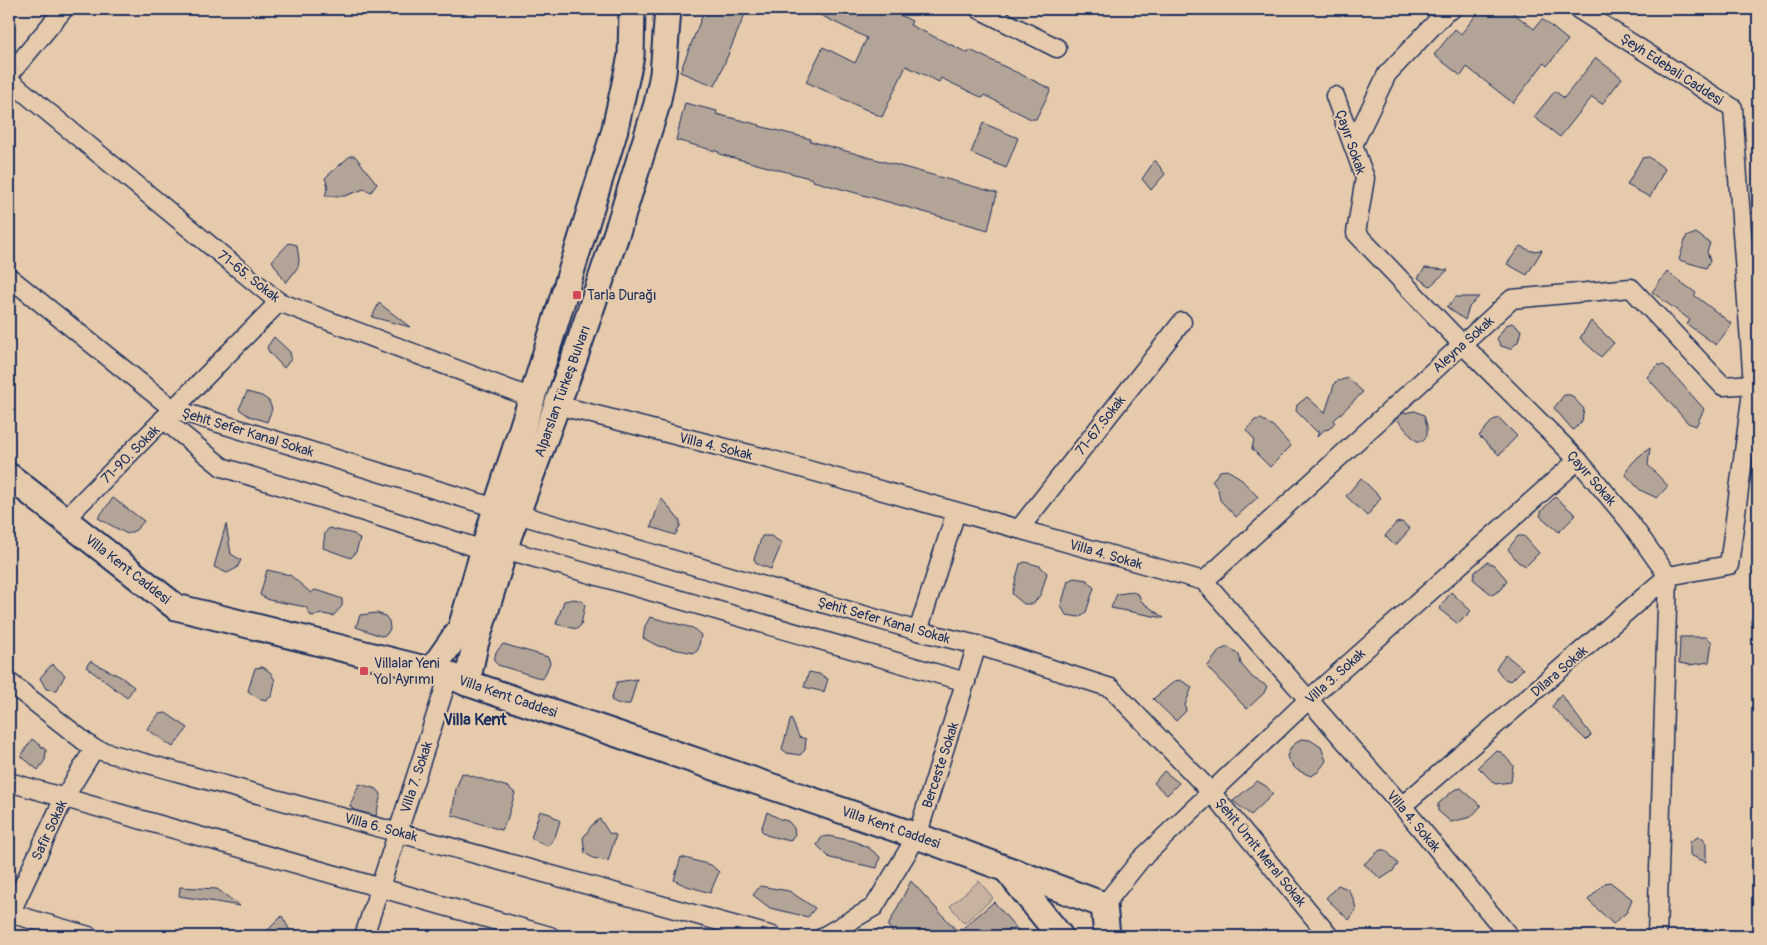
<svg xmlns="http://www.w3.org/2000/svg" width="1767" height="945" viewBox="0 0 1767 945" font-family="Pangolin,sans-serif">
  <rect width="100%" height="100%" fill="#e5caac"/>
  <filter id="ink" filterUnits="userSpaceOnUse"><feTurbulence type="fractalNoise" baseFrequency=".02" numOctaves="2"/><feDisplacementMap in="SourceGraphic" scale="10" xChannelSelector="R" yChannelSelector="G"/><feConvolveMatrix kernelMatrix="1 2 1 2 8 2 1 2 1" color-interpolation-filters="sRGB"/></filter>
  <g filter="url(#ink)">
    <path fill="#c8b3a0" stroke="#72717f" d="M979 881 993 898 964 923 950 906Z"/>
    <g fill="#b3a498" stroke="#1b2f5e">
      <path d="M705 9H747L715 86 680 72Z"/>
      <path d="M808 9H888L912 21 910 25 968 53 970 50 1051 89 1036 119H1031L984 95 983 98 941 78 939 82 906 66 882 117 806 82 823 47 855 63 867 38Z"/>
      <path d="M1481 9H1508L1534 29 1542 19 1568 40 1547 66 1544 63 1513 103 1467 67 1461 76 1434 55 1455 29 1461 34Z"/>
      <path d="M1596 58 1622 78 1602 104 1592 97 1560 137 1534 117 1555 91 1564 98Z"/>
      <path d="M685 103 717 111 716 114 760 125 759 126 811 139 810 141 997 193 988 230 813 181V179L719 154V152L676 140Z"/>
      <path d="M983 123 1018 138 1006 168 971 153Z"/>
      <path d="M350 156H355L377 184 371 192 364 189 345 196H325L328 186 325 178Z"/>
      <path d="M1649 157 1665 169 1650 197 1627 185 1642 158Z"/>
      <path d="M1155 160 1165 174 1151 190 1142 179Z"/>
      <path d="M1696 233 1710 243 1707 252 1710 261 1706 268 1679 260 1686 237Z"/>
      <path d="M289 243 297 245 299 260 298 267 286 283 272 261Z"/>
      <path d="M1520 246 1531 251 1542 250 1527 275 1507 264Z"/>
      <path d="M1425 268 1448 270 1430 286 1418 278Z"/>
      <path d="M1667 272 1696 293 1694 295 1732 324 1716 345 1687 324 1690 320 1652 292Z"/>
      <path d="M1456 297H1479L1469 307 1465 320 1447 307Z"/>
      <path d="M379 303 410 327 372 317Z"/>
      <path d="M1591 321 1614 343 1601 357 1580 338Z"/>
      <path d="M1512 323 1521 330 1518 342 1510 349 1501 346 1497 339 1506 325Z"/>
      <path d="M274 337 290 352 291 359 284 368 269 352 267 347Z"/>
      <path d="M1658 365H1664L1673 374 1704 409 1696 426 1688 423 1647 377Z"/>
      <path d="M1348 378 1363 392 1333 421 1335 422 1329 429 1324 430 1317 437 1319 431 1317 432 1296 411 1297 405 1307 397 1325 413 1335 382Z"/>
      <path d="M247 392 262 396 269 401 272 409 267 422 249 416 239 409Z"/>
      <path d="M1564 395H1571L1584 409 1582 421 1573 430 1554 408Z"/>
      <path d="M1415 411 1424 415 1427 426V435L1423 441H1417L1411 436 1397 419 1403 413Z"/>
      <path d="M1499 418 1517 436 1499 455 1479 436 1493 420Z"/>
      <path d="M1261 419 1273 426 1291 446 1270 467 1252 449 1254 439 1246 430 1255 420Z"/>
      <path d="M1650 448 1648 465 1668 486 1657 498 1640 490 1626 475 1627 469 1638 457Z"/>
      <path d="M1227 470 1239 477 1258 497 1236 517 1220 500 1218 489 1212 481 1220 471Z"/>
      <path d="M1361 478 1381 498 1367 516 1346 496Z"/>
      <path d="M1555 497 1576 515 1559 532 1540 516 1542 510Z"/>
      <path d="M113 498 144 521 136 530 127 534 98 518Z"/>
      <path d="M661 498 680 521V527L675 535 651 527Z"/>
      <path d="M1402 522 1410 529 1395 546 1385 536 1396 523Z"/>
      <path d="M226 524 231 554 241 560 237 568 227 573 214 567Z"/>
      <path d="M329 528 354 534 360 539 356 552 351 558 323 548 325 533Z"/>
      <path d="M762 536H771L782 543 771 569 757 564 754 559Z"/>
      <path d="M1518 536H1524L1539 553 1526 566 1518 562 1508 549Z"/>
      <path d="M1025 562 1040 566 1047 573 1041 594 1033 604H1024L1012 594 1020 564Z"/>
      <path d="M1487 562 1494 565 1507 580 1502 589 1492 595 1473 579 1475 572Z"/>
      <path d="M267 570 290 575 311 593 315 590 326 593 342 599V606L333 616 323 614 311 616 306 607 269 600 260 595Z"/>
      <path d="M1074 578 1087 580 1094 588 1086 612 1079 617 1066 615 1061 606 1068 581Z"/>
      <path d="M1133 592 1139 595 1141 601 1164 618 1111 608 1117 594Z"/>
      <path d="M1451 592 1471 611 1458 624 1439 609Z"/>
      <path d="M574 599 582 601 585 605 581 625 577 629 556 624 564 601Z"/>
      <path d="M377 613 385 616 389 621 390 629 386 635 381 636 356 627 360 615Z"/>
      <path d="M650 617 693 628 701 635 698 650 694 653 658 646 643 638 645 626Z"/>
      <path d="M1680 637H1706L1712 642 1709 662 1690 665 1679 663Z"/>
      <path d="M503 644 548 657 550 663 543 679 498 665 494 661 496 652Z"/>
      <path d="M1228 647 1239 655 1241 664 1253 678 1267 686 1264 693 1247 709 1207 667 1220 650Z"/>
      <path d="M1506 655 1523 669 1511 681 1504 679 1496 668Z"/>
      <path d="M90 661 121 677 134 687 127 698 86 667Z"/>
      <path d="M52 664 65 675 57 690 46 689 40 678Z"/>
      <path d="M263 667 271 673 275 681 272 696 266 700 258 698 248 691 255 668Z"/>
      <path d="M809 672 819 674 828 679 824 692 804 687Z"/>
      <path d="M637 679 630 704H619L611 700 617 682Z"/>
      <path d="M1180 680 1192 687 1185 705 1186 711 1176 721 1153 699 1175 681Z"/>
      <path d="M1561 694 1591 735 1586 740 1552 707Z"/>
      <path d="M166 713 188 728 173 747 147 729 159 714Z"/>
      <path d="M791 718 799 737 806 739 805 750 800 755 787 753 782 749Z"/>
      <path d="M32 739 46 750 45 760 38 770 21 756Z"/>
      <path d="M1301 739 1310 740 1321 747 1326 761 1318 772 1311 776 1297 770 1289 762 1287 756 1291 747Z"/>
      <path d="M1495 751 1501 752 1513 765 1511 782 1495 784 1478 767Z"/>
      <path d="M1164 771 1179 783 1167 795 1154 783Z"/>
      <path d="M462 773 508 787 515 793 507 820 501 830 452 815 456 789Z"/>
      <path d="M1257 781 1266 786 1273 794 1251 815 1233 801Z"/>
      <path d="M359 784 377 789 381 794 376 816 354 810 350 806Z"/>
      <path d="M1461 788 1481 806 1471 817 1451 822 1438 811V804L1454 790Z"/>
      <path d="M540 811 550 814 560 821 555 837 548 846 531 838Z"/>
      <path d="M767 812 780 819 788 821 794 828 795 834 790 841 766 835 761 830Z"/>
      <path d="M600 819 609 833 616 835 608 861 593 858 585 853 583 838 592 825Z"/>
      <path d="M828 836 854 841 869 848 880 857 877 868 830 858 817 845 822 837Z"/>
      <path d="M1698 837 1703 838 1706 844V862L1690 855V842Z"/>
      <path d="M1380 850H1386L1398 864 1393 871 1381 879 1364 864Z"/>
      <path d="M681 857 711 865 719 872 710 893 684 885 674 880Z"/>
      <path d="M911 881 958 932 994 902 1023 936H895L888 926Z"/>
      <path d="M1610 882 1632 899 1627 912 1613 924 1588 900 1605 883Z"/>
      <path d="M1338 885 1348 889 1354 900 1356 910 1349 920 1326 898Z"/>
      <path d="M760 886 789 891 815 908 808 917 770 908 753 895Z"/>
      <path d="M180 887 217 889 240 906 179 896Z"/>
      <path d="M282 916 293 936H262Z"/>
    </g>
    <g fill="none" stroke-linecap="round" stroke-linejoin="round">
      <defs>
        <g id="street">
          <path d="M979 9 1057 48"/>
          <path d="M9 75 64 9"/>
          <path d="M9 80 279 302 532 398"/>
          <path d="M1335 96 1365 178 1356 233 1462 344 1578 460 1629 521 1668 576 1657 936"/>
          <path d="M1353 145 1387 74 1446 12 1452 9"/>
          <path d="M9 277 173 409 496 508"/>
          <path d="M557 405 769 459 1204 581 1402 806 1509 936"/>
          <path d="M163 419 222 467 484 550"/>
          <path d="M517 514 918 631 977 645 1111 688 1211 792 1329 936"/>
          <path d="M64 520 279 302"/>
          <path d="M1019 529 1182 322"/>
          <path d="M504 549 966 682"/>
          <path d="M1204 581 1512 299 1631 288 1723 386 1753 384"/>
          <path d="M918 631 956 512"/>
          <path d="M9 682 94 749 773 936"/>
          <path d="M9 782 550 936"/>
          <path d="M1402 806 1668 576 1729 565 1753 384 1733 108 1578 9"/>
          <path d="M1104 905 1141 859 1308 700 1578 460"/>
          <path d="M9 913 89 936"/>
          <path d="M10 914 64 798 94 749"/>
          <path d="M364 936 449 675"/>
          <path d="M824 936 874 907 917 836 977 645"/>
        </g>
        <g id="secondary">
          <path d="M9 476 176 607 449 675 467 683 917 836 1104 905 1107 936"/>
          <path d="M431 671 461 628 496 508 532 398 614 133 631 56 632 9"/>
          <path d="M467 683 475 645 509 535 574 359 619 226 657 104 663 74 668 9"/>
          <path d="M1007 870 1060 936"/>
        </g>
      </defs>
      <use href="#street" stroke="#1b2f5e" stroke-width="21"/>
      <use href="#secondary" stroke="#1b2f5e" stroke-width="29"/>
      <use href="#street" stroke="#e5caac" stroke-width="18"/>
      <use href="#secondary" stroke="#e5caac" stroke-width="25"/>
    </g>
  </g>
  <g fill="#d1495b" stroke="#e5caac" stroke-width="2">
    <rect x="572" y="290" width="10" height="10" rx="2.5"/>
    <rect x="359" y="666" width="10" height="10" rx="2.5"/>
  </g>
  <g text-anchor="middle" stroke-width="4" stroke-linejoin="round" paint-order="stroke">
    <g font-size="14" fill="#1b2f5e" stroke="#e5caac">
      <text transform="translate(1672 69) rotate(33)" y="5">Şeyh Edebali Caddesi</text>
      <text transform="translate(1351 142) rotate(71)" y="5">Çayır Sokak</text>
      <text transform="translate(249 276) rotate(38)" y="5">71-65. Sokak</text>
      <text transform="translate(1463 344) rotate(-42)" y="5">Aleyna Sokak</text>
      <text transform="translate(562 391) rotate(-70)" y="5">Alparslan Türkeş Bulvarı</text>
      <text transform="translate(1100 425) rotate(-52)" y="5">71-67.Sokak</text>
      <text transform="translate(248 432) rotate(17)" y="5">Şehit Sefer Kanal Sokak</text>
      <text transform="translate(716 446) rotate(14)" y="5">Villa 4. Sokak</text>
      <text transform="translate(130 454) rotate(-45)" y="5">71-90. Sokak</text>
      <text transform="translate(1592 478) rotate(49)" y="5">Çayır Sokak</text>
      <text transform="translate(1106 554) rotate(16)" y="5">Villa 4. Sokak</text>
      <text transform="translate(128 569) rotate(38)" y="5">Villa Kent Caddesi</text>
      <text transform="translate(884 620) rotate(16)" y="5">Şehit Sefer Kanal Sokak</text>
      <text transform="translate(1559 671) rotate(-41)" y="5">Dilara Sokak</text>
      <text transform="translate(1335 676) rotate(-42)" y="5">Villa 3. Sokak</text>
      <text transform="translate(508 696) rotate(19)" y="5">Villa Kent Caddesi</text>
      <text transform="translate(940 765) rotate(-72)" y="5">Berceste Sokak</text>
      <text transform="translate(416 777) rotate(-72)" y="5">Villa 7. Sokak</text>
      <text transform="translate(1414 821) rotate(50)" y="5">Villa 4. Sokak</text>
      <text transform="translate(381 827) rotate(15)" y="5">Villa 6. Sokak</text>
      <text transform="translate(891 827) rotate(19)" y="5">Villa Kent Caddesi</text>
      <text transform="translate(49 830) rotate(-65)" y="5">Safir Sokak</text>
      <text transform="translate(1261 852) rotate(51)" y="5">Şehit Ümit Meral Sokak</text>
    </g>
    <g font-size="14" fill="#1b2f5e" stroke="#e5caac" text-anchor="start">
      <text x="587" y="300">Tarla Durağı</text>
      <text x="374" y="668">Villalar Yeni<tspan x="374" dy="16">Yol Ayrımı</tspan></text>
    </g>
    <g font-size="16" font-weight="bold" fill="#1b2f5e" stroke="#e5caac">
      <text x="475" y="725">Villa Kent</text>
    </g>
  </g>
  <rect width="1767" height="945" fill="none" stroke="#e5caac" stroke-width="30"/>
  <rect x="15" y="15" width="1737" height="915" fill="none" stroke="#1b2f5e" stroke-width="2" filter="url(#ink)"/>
</svg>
